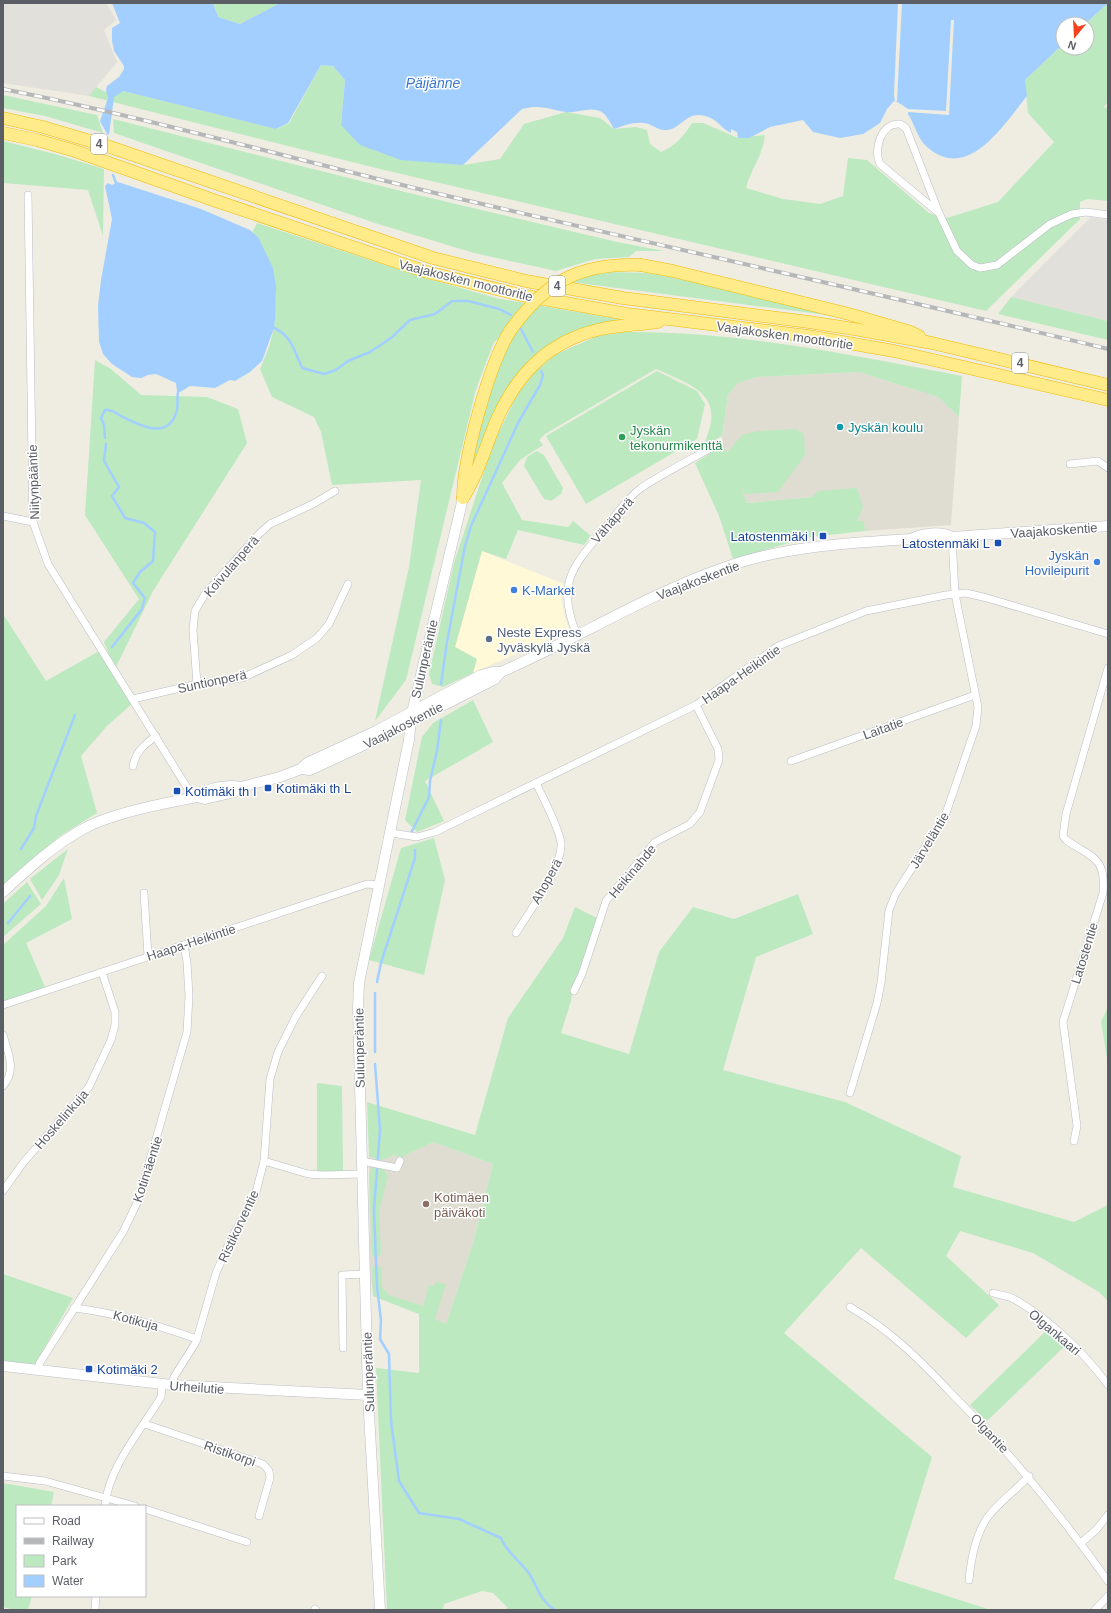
<svg xmlns="http://www.w3.org/2000/svg" width="1111" height="1613" viewBox="0 0 1111 1613" font-family="Helvetica,sans-serif">
  <rect width="100%" height="100%" fill="#efede2"/>
  <path fill="#fff9d7" d="M482 551 564 584 562 602 565 619 570 630 473 673 477 659 455 647Z"/>
  <g fill="#e2e0da">
    <path d="M3 3H106L116 20 104 30 117 62 89 96 3 83Z"/>
    <path d="M1091 217 1108 220V321L1011 297Z"/>
  </g>
  <g fill="#dfddd1">
    <path d="M859 372 938 397 959 417 951 525 865 531 864 521 825 524 812 497 747 503 723 445 722 436 728 395 738 383 757 377Z"/>
    <path d="M433 1142 493 1164 473 1243 446 1324 373 1296 370 1269 369 1156 376 1160 393 1155 402 1157Z"/>
  </g>
  <g fill="#bce9c0">
    <path d="M213 3H280L240 24 218 17Z"/>
    <path d="M1108 3V102L1104 107 1108 109V201L1088 199 1080 202V219L986 311 376 168 89 96 96 87 114 96 123 91 277 129 289 123 321 65 333 66 345 80 341 125 463 165 500 159 524 124 566 112 600 118 614 129 636 127 647 130 650 144 661 152C675 146 684 136 692 123H703L738 138 765 135C763 155 751 169 746 188L783 199 820 204 843 196 848 158 867 160 929 213 947 218 998 202 1054 142 1028 113 1025 80 1063 44V48H1087V24H1085Z"/>
    <path d="M3 95 97 115 103 133 45 116 3 108Z"/>
    <path d="M113 119 405 192 617 242 664 251H636L629 257 595 259 556 271 474 253 375 223 114 133Z"/>
    <path d="M3 141 55 154 104 169 103 236 88 190 3 183Z"/>
    <path d="M257 223 425 278 496 298 622 320 536 356 466 486 484 412 502 356 522 320 514 316 500 338 494 342 476 389 406 680 375 721 409 567 421 480 332 485 321 432 314 417 272 397 260 369 269 347 274 328 276 296 253 231Z"/>
    <path d="M607 272 647 273 705 284 820 312 827 315 571 282 590 275Z"/>
    <path d="M1011 297 1108 321V340L998 314Z"/>
    <path d="M625 332C739 331 851 355 962 376L959 417 938 397 859 372 757 377 738 383 728 395 722 436 702 448C727 397 699 388 656 369L545 434 539 440 543 445 520 460 502 483 522 520 568 527 573 521 591 536 584 545 518 530 506 559 482 551 455 647 477 659 473 673 443 687 432 684 429 674 454 563 493 444 517 395 535 372 556 354 598 336Z"/>
    <path d="M95 360 111 369 141 395 207 397 238 409 247 443 153 591 115 669 104 642 139 599 85 515Z"/>
    <path d="M657 371 697 391 705 404 697 439 586 504 546 436Z"/>
    <path d="M796 429 804 434 805 455 778 492 745 494 740 485 747 503 812 497 818 491 857 488 863 507 857 521H864L865 531 810 537 733 559 719 516 695 463 723 445 727 453 742 435 758 431Z"/>
    <path d="M537 451 544 455 563 488 561 494 551 501 544 499 524 466 527 457Z"/>
    <path d="M3 614 46 681 101 650 134 702 107 726 81 756 97 813 60 836 3 885Z"/>
    <path d="M473 700 493 742 425 781 444 821 417 832 405 820 422 737 433 723Z"/>
    <path d="M434 838 445 880 424 975 369 960 401 848Z"/>
    <path d="M68 849 59 875 42 900 30 879Z"/>
    <path d="M64 878 72 919 26 943 46 989 3 1002V945L46 906Z"/>
    <path d="M27 882 41 904 3 937V904Z"/>
    <path d="M798 894 813 934 756 957 723 1070 845 1102 961 1156 953 1187 1074 1222 1108 1205V1301L1099 1292 1033 1253 960 1231 946 1256 999 1305 966 1338 861 1248 784 1333 932 1457 894 1579 991 1610H507V1607L493 1593 482 1591 444 1604 443 1610H387L376 1368 419 1373V1314L373 1296 372 1268 378 1265 382 1269V1287L389 1295 423 1306 429 1285 434 1286 436 1282 446 1284 435 1319 446 1324 473 1243 493 1164 433 1142 402 1157 393 1155C384 1161 378 1161 369 1156L367 1102 475 1135 508 1018 563 938 575 907 599 919 581 973 572 992 571 1001 561 1033 629 1054 659 952 693 907 734 919Z"/>
    <path d="M1108 1007V1064L1101 1022Z"/>
    <path d="M317 1083 342 1086 343 1172 317 1173Z"/>
    <path d="M372 1168 383 1169 388 1176 379 1211 381 1254 377 1258 372 1256 369 1174Z"/>
    <path d="M3 1274 73 1298 32 1369 3 1364Z"/>
    <path d="M1048 1329 1066 1345 987 1421 970 1405Z"/>
    <path d="M3 1483 54 1492 51 1506H17V1596H32L28 1610H14L3 1607Z"/>
  </g>
  <g fill="#a2cfff">
    <path d="M112 3H213L218 17 240 24 280 3H1108L1085 24H1063V44L1025 80 1027 96C1003 126 967 184 926 146 918 139 914 123 908 114V109C905 107 897 101 894 101L887 109 880 123 863 134 840 138 813 132 803 120 770 127 749 138H738L737 132 731 129V133C722 129 719 122 711 118 687 107 683 129 666 130 657 131 652 123 643 123 632 122 624 126 614 129 611 124 607 116 603 113 592 105 577 114 566 112 548 109 540 104 522 109L463 165 401 160 360 145 341 125 345 80 333 66 321 65 288 123 276 129 123 91 114 97 109 135 107 134 100 121 108 98 106 90 107 86 119 77 124 69V66L114 51 112 41V28L120 23Z"/>
    <path d="M118 182 201 209 250 230 258 237 273 268 276 287 275 319 274 328 262 361 250 372 235 381 230 380 215 388 190 386 180 392 177 391 176 383 156 374 148 375 141 378 132 377 112 364 103 354 99 341 98 306 101 280 112 219 105 186 108 183 112 185Z"/>
  </g>
  <g fill="#efede2">
    <path d="M898 3H902L897 101H895L894 95Z"/>
    <path d="M951 20H954L949 115 908 112V109L946 111Z"/>
  </g>
  <g fill="none" stroke-linecap="round" stroke-linejoin="round">
    <g stroke="#a2cfff" stroke-width="2.5">
      <path d="M113 175 116 183"/>
      <path d="M274 328C291 335 295 352 302 368L324 374 336 370 348 361 370 352 391 338 410 320 435 314 452 301H468L499 309 511 315"/>
      <path d="M521 329 533 352"/>
      <path d="M105 438 104 425 101 418 105 410C113 409 115 413 121 416 141 426 169 441 177 410 178 404 177 398 178 392"/>
      <path d="M106 444 104 461 119 487 112 496 125 518 144 523 155 532 153 561 140 572 133 583 145 598 142 609 112 647"/>
      <path d="M441 684 447 642 465 546 471 526 519 421 540 385 543 375 541 371"/>
      <path d="M411 833 429 797 430 781 437 751 441 720"/>
      <path d="M21 849 34 828 36 816 75 715"/>
      <path d="M8 923 30 896"/>
      <path d="M377 982 381 963 415 858V850"/>
      <path d="M375 993V1052"/>
      <path d="M375 1064 380 1130 374 1210 377 1287 381 1320 380 1339 389 1354 391 1421 399 1481 419 1513 459 1519 501 1538C507 1553 519 1560 528 1572 538 1586 538 1599 555 1610"/>
    </g>
    <defs>
      <g id="street">
        <path d="M28 195 33 522 48 564 193 797"/>
        <path d="M939 213 906 128 900 124C881 122 873 150 880 164L939 213 957 251 972 265 980 268 997 265 1050 224 1072 214 1086 212 1108 215"/>
        <path d="M1070 464 1098 461 1108 468"/>
        <path d="M3 516 33 522"/>
        <path d="M577 635C555 583 573 566 606 527 617 514 627 498 641 488 665 472 692 459 718 444"/>
        <path d="M197 684 193 630 195 611 205 594 259 534 270 524 313 504 335 491"/>
        <path d="M133 699 197 684 242 678 292 655 317 638 329 624 348 584"/>
        <path d="M791 761 975 695"/>
        <path d="M133 766C136 751 144 745 156 736"/>
        <path d="M391 833 417 837 435 832 696 705 778 646 866 611 946 595 966 593 987 598 1108 634"/>
        <path d="M144 893 148 956"/>
        <path d="M516 933C529 912 563 866 561 843 560 831 542 795 536 783"/>
        <path d="M574 991 582 974 606 901 655 842 690 824 700 812 719 760 718 749 696 705"/>
        <path d="M3 1005 367 884 379 885"/>
        <path d="M3 1035C8 1053 17 1070 3 1086"/>
        <path d="M850 1093 877 1003 881 983 889 910 896 893 945 816 976 726 978 707 955 594 952 537"/>
        <path d="M1074 1141 1077 1126 1063 1022 1103 893C1106 856 1092 858 1066 840L1063 836 1066 814 1108 668"/>
        <path d="M264 1161 308 1174 322 1175 362 1174"/>
        <path d="M362 1161 397 1168 400 1161"/>
        <path d="M3 1191 23 1163 89 1087 111 1040 115 1025V1012L102 972"/>
        <path d="M993 1293C1000 1295 1008 1296 1014 1299 1049 1319 1084 1352 1108 1385"/>
        <path d="M850 1307C890 1330 920 1360 951 1393 1009 1451 1060 1514 1108 1581"/>
        <path d="M74 1308C116 1313 157 1325 197 1339"/>
        <path d="M343 1348 342 1275 365 1274"/>
        <path d="M39 1371V1364L123 1232 138 1201 187 1032 189 996 187 962 184 945"/>
        <path d="M172 1385 174 1377 196 1342 216 1273 231 1239 255 1196 264 1161 270 1079 278 1052 296 1016 322 976"/>
        <path d="M145 1424 263 1464 269 1471 270 1478 259 1516"/>
        <path d="M3 1476 45 1481 135 1506"/>
        <path d="M105 1506C108 1468 141 1430 161 1397L162 1385"/>
        <path d="M145 1509 247 1542"/>
        <path d="M1081 1543 1096 1530 1108 1515"/>
        <path d="M969 1580C971 1559 975 1536 987 1518 998 1503 1016 1490 1029 1476"/>
        <path d="M315 1609 316 1610"/>
        <path d="M95 1610 96 1596"/>
        <path d="M1095 1610 1108 1596"/>
      </g>
      <g id="secondary">
        <path d="M911 539C922 533 941 531 952 537"/>
        <path d="M301 769 307 763 376 731 481 675 493 672H501"/>
        <path d="M197 797 205 799 235 792 241 787 280 777 301 769 310 770 379 738 495 679 501 672C577 639 647 594 726 567 784 546 850 543 911 539 923 544 942 544 952 537L1108 526"/>
        <path d="M3 892C28 869 55 844 85 828 113 813 165 803 197 797 207 788 228 784 241 787"/>
        <path d="M3 1366 172 1385 368 1395"/>
        <path d="M380 1610 368 1395 358 1008 359 983 409 740 411 717 463 498"/>
      </g>
      <g id="highway">
        <path d="M3 118 43 127 107 146 433 258 526 281 623 298 809 322 860 330 932 343 1108 385"/>
        <path d="M3 133 37 140 75 151 216 201 427 272 521 295 627 314 808 336 894 351 1108 400"/>
        <path d="M641 265 673 271 849 314 911 332 919 336"/>
        <path d="M463 498C479 473 486 444 498 417 519 372 549 342 597 330 617 325 638 325 658 322"/>
        <path d="M463 498C463 458 489 365 510 331"/>
      </g>
    </defs>
    <use href="#street" stroke="#babcc3" stroke-width="8"/>
    <use href="#secondary" stroke="#bbbec5" stroke-width="11"/>
    <use href="#highway" stroke="#f1ba00" stroke-width="13"/>
    <use href="#street" stroke="#fff" stroke-width="7"/>
    <use href="#secondary" stroke="#fff" stroke-width="10"/>
    <use href="#highway" stroke="#ffeb89" stroke-width="12"/>
    <defs>
      <path id="rail" d="M3 89C154 119 303 162 452 197 671 248 890 296 1108 349"/>
    </defs>
    <use href="#rail" stroke="#b6b7b8" stroke-width="4"/>
    <use href="#rail" stroke="#fff" stroke-width="2.5" stroke-dasharray="8" stroke-linecap="butt"/>
    <defs>
      <path id="highway-bridge" d="M510 331C545 282 579 263 641 265"/>
    </defs>
    <use href="#highway-bridge" stroke="#f1ba00" stroke-width="13" stroke-linecap="butt"/>
    <use href="#highway-bridge" stroke="#ffeb89" stroke-width="12"/>
  </g>
  <circle fill="#0f9aa8" stroke="#fff" stroke-width="1.5" cx="840" cy="427" r="4"/>
  <circle fill="#2e9e5b" stroke="#fff" stroke-width="1.5" cx="622" cy="437" r="4"/>
  <g fill="#1a4fb4" stroke="#fff" stroke-width="1.5">
    <rect x="819" y="532" width="8" height="8" rx="2"/>
    <rect x="994" y="539" width="8" height="8" rx="2"/>
    <rect x="264" y="784" width="8" height="8" rx="2"/>
    <rect x="173" y="787" width="8" height="8" rx="2"/>
    <rect x="85" y="1365" width="8" height="8" rx="2"/>
  </g>
  <g fill="#3f7fe0" stroke="#fff" stroke-width="1.5">
    <circle cx="1097" cy="562" r="4"/>
    <circle cx="514" cy="590" r="4"/>
  </g>
  <circle fill="#5c6f8a" stroke="#fff" stroke-width="1.5" cx="489" cy="639" r="4"/>
  <circle fill="#8d6e63" stroke="#fff" stroke-width="1.5" cx="426" cy="1204" r="4"/>
  <g text-anchor="middle" stroke-width="3" stroke-linejoin="round" paint-order="stroke">
    <g fill="#fff" stroke="#8c8e93" stroke-width="1">
      <rect x="91" y="134" width="16" height="20" rx="3"/>
      <rect x="549" y="276" width="16" height="20" rx="3"/>
      <rect x="1012" y="353" width="16" height="20" rx="3"/>
    </g>
    <g font-size="12" font-weight="bold" fill="#5b5e65">
      <text x="99" y="148">4</text>
      <text x="557" y="290">4</text>
      <text x="1020" y="367">4</text>
    </g>
    <g font-size="13" fill="#5b5e65" stroke="#fff">
      <text transform="translate(466 280) rotate(14)" y="5">Vaajakosken moottoritie</text>
      <text transform="translate(785 335) rotate(8)" y="5">Vaajakosken moottoritie</text>
      <text transform="translate(33 482) rotate(-92)" y="5">Niitynpääntie</text>
      <text transform="translate(612 520) rotate(-49)" y="5">Vähäperä</text>
      <text transform="translate(1054 530) rotate(-4)" y="5">Vaajakoskentie</text>
      <text transform="translate(231 566) rotate(-49)" y="5">Koivulanperä</text>
      <text transform="translate(698 580) rotate(-21)" y="5">Vaajakoskentie</text>
      <text transform="translate(424 659) rotate(-77)" y="5">Sulunperäntie</text>
      <text transform="translate(741 674) rotate(-35)" y="5">Haapa-Heikintie</text>
      <text transform="translate(212 681) rotate(-12)" y="5">Suntionperä</text>
      <text transform="translate(403 725) rotate(-27)" y="5">Vaajakoskentie</text>
      <text transform="translate(883 728) rotate(-20)" y="5">Laitatie</text>
      <text transform="translate(929 840) rotate(-59)" y="5">Järveläntie</text>
      <text transform="translate(632 871) rotate(-50)" y="5">Heikinahde</text>
      <text transform="translate(546 881) rotate(-61)" y="5">Ahoperä</text>
      <text transform="translate(191 942) rotate(-18)" y="5">Haapa-Heikintie</text>
      <text transform="translate(1084 953) rotate(-73)" y="5">Latostentie</text>
      <text transform="translate(359 1048) rotate(-91)" y="5">Sulunperäntie</text>
      <text transform="translate(61 1119) rotate(-49)" y="5">Hoskelinkuja</text>
      <text transform="translate(147 1169) rotate(-72)" y="5">Kotimäentie</text>
      <text transform="translate(238 1226) rotate(-65)" y="5">Ristikorventie</text>
      <text transform="translate(136 1320) rotate(15)" y="5">Kotikuja</text>
      <text transform="translate(1055 1332) rotate(40)" y="5">Olgankaari</text>
      <text transform="translate(368 1372) rotate(-92)" y="5">Sulunperäntie</text>
      <text transform="translate(197 1387) rotate(4)" y="5">Urheilutie</text>
      <text transform="translate(990 1433) rotate(47)" y="5">Olgantie</text>
      <text transform="translate(230 1453) rotate(19)" y="5">Ristikorpi</text>
    </g>
    <g font-size="13" fill="#0d838f" stroke="#fff" text-anchor="start">
      <text x="848" y="432">Jyskän koulu</text>
    </g>
    <g font-size="13" fill="#27864d" stroke="#fff" text-anchor="start">
      <text x="630" y="435">Jyskän<tspan x="630" dy="15">tekonurmikenttä</tspan></text>
    </g>
    <g font-size="13" fill="#164399" stroke="#fff" text-anchor="start">
      <text x="815" y="541" text-anchor="end">Latostenmäki I</text>
      <text x="990" y="548" text-anchor="end">Latostenmäki L</text>
      <text x="276" y="793">Kotimäki th L</text>
      <text x="185" y="796">Kotimäki th I</text>
      <text x="97" y="1374">Kotimäki 2</text>
    </g>
    <g font-size="13" fill="#366cbe" stroke="#fff" text-anchor="end">
      <text x="1089" y="560">Jyskän<tspan x="1089" dy="15">Hovileipurit</tspan></text>
      <text x="522" y="595" text-anchor="start">K-Market</text>
    </g>
    <g font-size="13" fill="#4e5e75" stroke="#fff" text-anchor="start">
      <text x="497" y="637">Neste Express<tspan x="497" dy="15">Jyväskylä Jyskä</tspan></text>
    </g>
    <g font-size="13" fill="#785e54" stroke="#fff" text-anchor="start">
      <text x="434" y="1202">Kotimäen<tspan x="434" dy="15">päiväkoti</tspan></text>
    </g>
    <g font-size="14" font-style="italic" fill="#3976cf" stroke="#fff">
      <text x="433" y="88">Päijänne</text>
    </g>
  </g>
  <rect width="1111" height="1613" fill="none" stroke="#5b5e65" stroke-width="8"/>
  <rect x="16" y="1505" width="130" height="92" fill="#ffffff" stroke="#bdbfc1"/>
  <rect x="24" y="1518" width="20" height="6" fill="#ffffff" stroke="#bdbfc1"/>
  <text x="52" y="1525" font-size="12" fill="#5b5e65">Road</text>
  <rect x="24" y="1538" width="20" height="6" fill="#b6b7b8" stroke="#bdbfc1"/>
  <text x="52" y="1545" font-size="12" fill="#5b5e65">Railway</text>
  <rect x="24" y="1555" width="20" height="12" fill="#bce9c0" stroke="#bdbfc1"/>
  <text x="52" y="1565" font-size="12" fill="#5b5e65">Park</text>
  <rect x="24" y="1575" width="20" height="12" fill="#a2cfff" stroke="#bdbfc1"/>
  <text x="52" y="1585" font-size="12" fill="#5b5e65">Water</text>
  <g transform="translate(1075 36) rotate(198)"><circle r="19" fill="#ffffff" stroke="#bdbfc1"/>
  <path d="M0-3L7 15L0 10L-7 15Z" fill="#fa411d"/>
  <text y="-6" font-size="11" font-weight="bold" text-anchor="middle" fill="#5b5e65">N</text>
  </g>
</svg>
